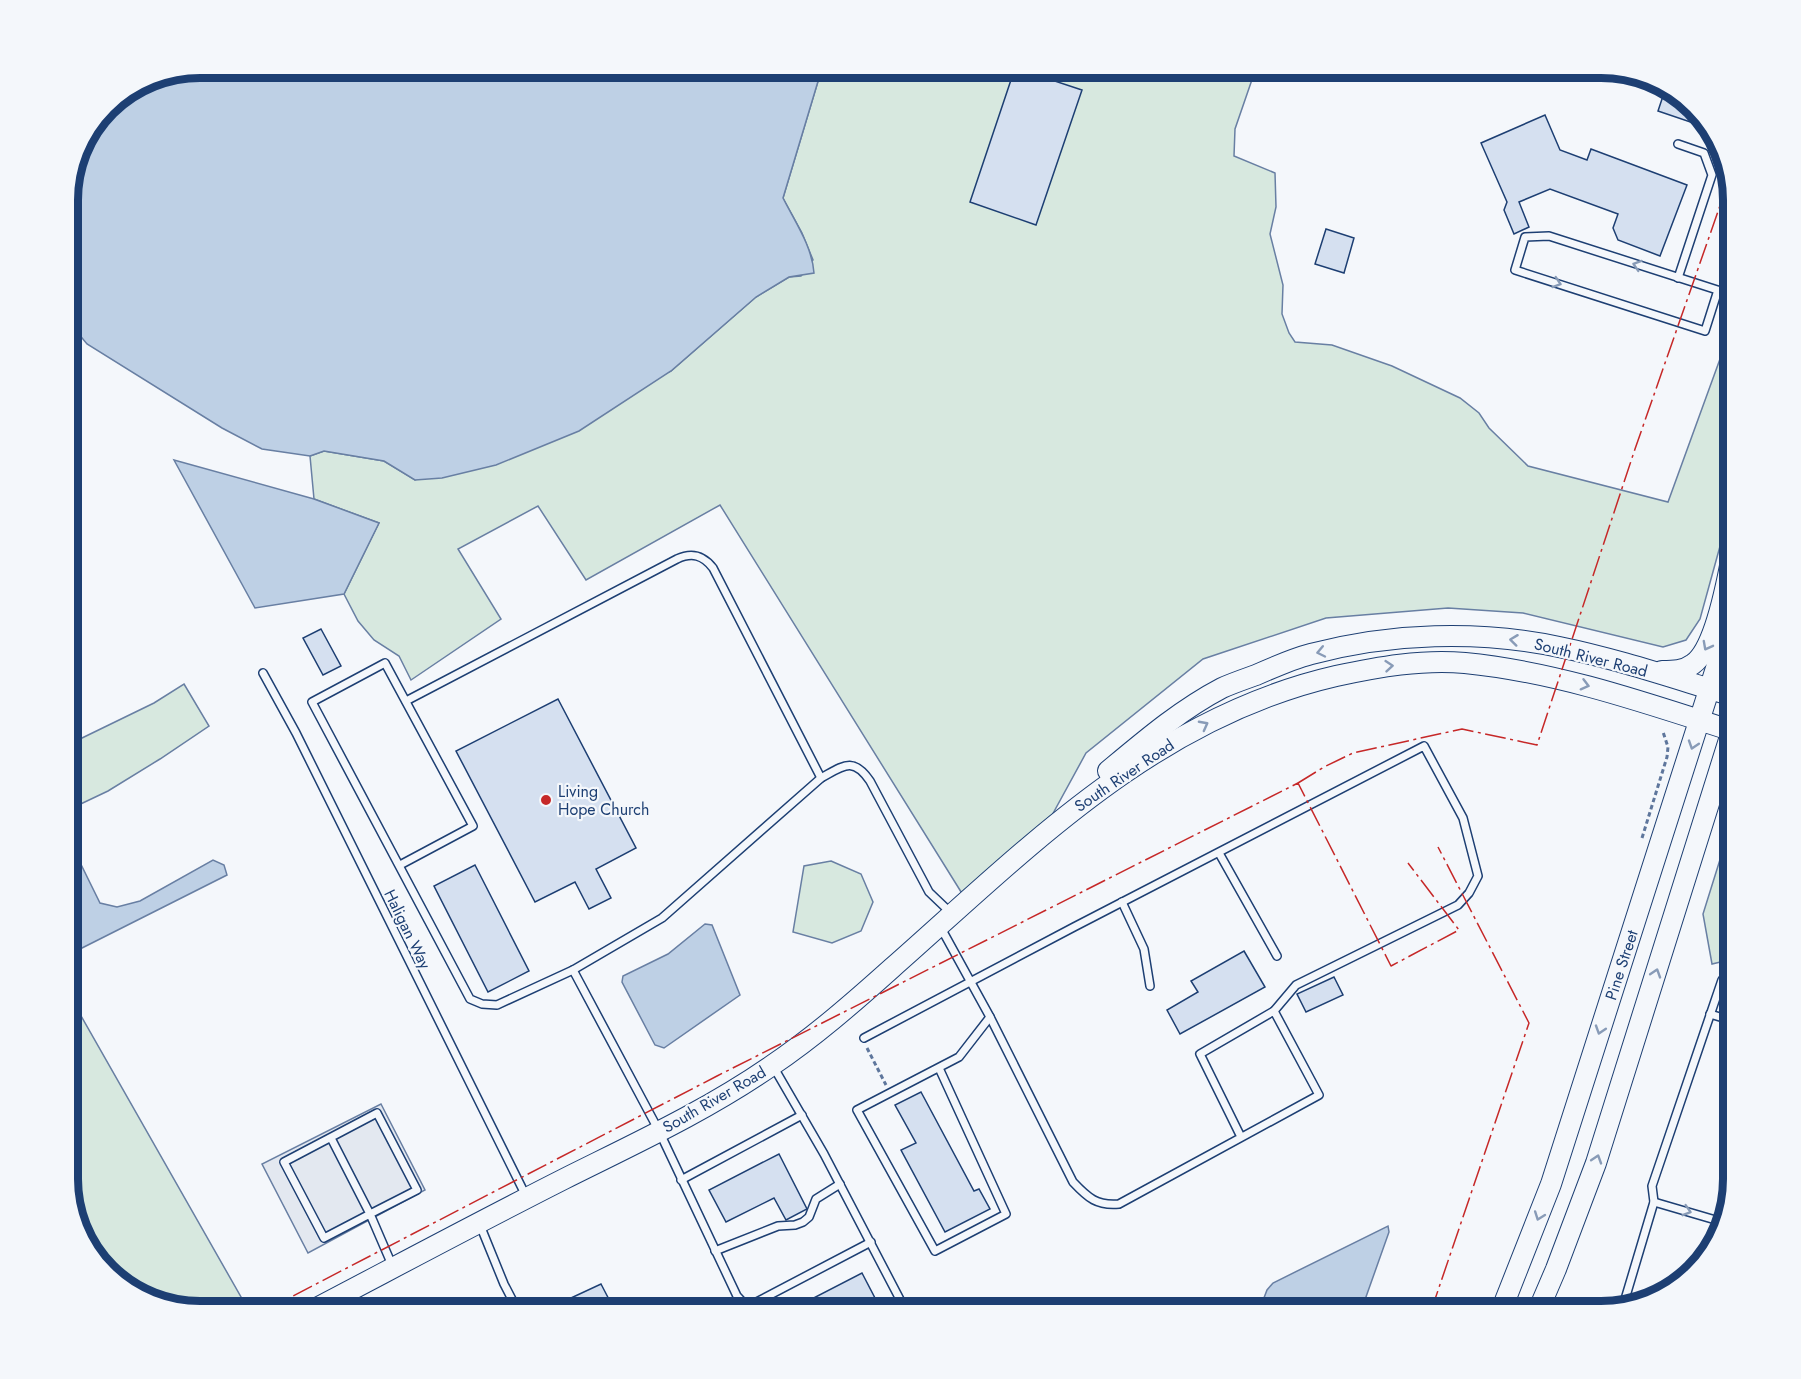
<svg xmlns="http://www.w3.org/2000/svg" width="1801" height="1379" viewBox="0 0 1801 1379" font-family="Jost,sans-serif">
  <rect width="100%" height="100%" fill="#f4f7fb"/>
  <g fill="#d7e8df" stroke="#687fa3" stroke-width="1.5">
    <path d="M822 68H1256L1235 129 1234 156 1275 173 1276 207 1270 234 1283 285 1282 314 1289 333 1295 342 1332 345 1392 366 1460 398 1479 413 1489 428 1528 466 1668 502 1724 348 1733 311V486L1722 539 1700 619 1686 640 1663 647 1523 613 1448 608 1326 618 1203 659 1086 753 1051 817 963 895 720 505 586 580 538 506 458 549 501 619 411 680 399 656 374 640 358 621 344 594 379 523 314 499 310 456 324 451 384 461 415 480 671 371 756 297 789 277 801 276 813 260 802 233 783 198Z"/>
    <path d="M184 684 209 726 160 759 108 791 68 810V748L80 739 154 703Z"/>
    <path d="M1733 818V959L1712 964 1703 914Z"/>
    <path d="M831 861 861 874 873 902 861 931 832 943 793 932 804 866Z"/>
    <path d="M68 993 249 1311H200L119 1284 81 1238 68 1187Z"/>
  </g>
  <path fill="#e3e8f0" stroke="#687fa3" stroke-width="1.5" d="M381 1104 425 1190 308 1253 262 1164Z"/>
  <g fill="#bed0e5" stroke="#687fa3" stroke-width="1.5">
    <path d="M200 68H822L783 198C795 222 812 246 814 273L789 277 756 297 671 371 579 431 496 465 442 478 415 480 384 461 324 451 310 456 262 449 222 428 87 344 68 321V191L81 142 112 101 150 77Z"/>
    <path d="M174 460 314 499 379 523 344 594 255 608Z"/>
    <path d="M68 838 100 903 117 907 140 901 213 860 224 865 227 875 78 950 68 942Z"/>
    <path d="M705 924 712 925 740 995 664 1048 655 1045 622 982 623 976 668 954Z"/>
    <path d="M1388 1226 1389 1232 1361 1311H1259L1267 1290 1273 1283Z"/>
  </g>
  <g fill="#d5e0f0" stroke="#1d3f73" stroke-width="1.5">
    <path d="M1015 68 1082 90 1036 225 970 202Z"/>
    <path d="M1665 90 1682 95 1708 128 1658 111Z"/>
    <path d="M1545 115 1560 150 1587 160 1591 149 1687 185 1660 256 1618 240 1613 228 1618 214 1550 189 1519 202 1529 227 1514 234 1504 210 1507 202 1481 143Z"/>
    <path d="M1326 229 1354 238 1344 273 1315 264Z"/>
    <path d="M321 629 341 666 323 675 303 638Z"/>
    <path d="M558 699 636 848 596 869 611 898 589 909 575 882 535 902 456 751Z"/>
    <path d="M475 865 529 971 488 992 434 886Z"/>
    <path d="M1244 951 1265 987 1180 1034 1167 1010 1198 992 1191 981Z"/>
    <path d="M1334 977 1343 995 1306 1012 1297 994Z"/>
    <path d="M921 1092 974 1191 979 1189 990 1209 945 1232 901 1150 916 1143 895 1105Z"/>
    <path d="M779 1154 807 1209 786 1220 774 1198 726 1222 709 1190Z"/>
    <path d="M862 1273 876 1300 853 1311H801L798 1306Z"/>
    <path d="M601 1284 615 1311H543Z"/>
  </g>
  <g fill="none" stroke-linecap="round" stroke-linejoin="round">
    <defs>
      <g id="lane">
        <path d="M1678 278 1712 175 1704 153 1678 144"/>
        <path d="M1718 290 1705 331 1515 270 1525 237 1549 236 1733 295"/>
        <path d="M263 673 296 733 526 1196"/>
        <path d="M406 701 677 559C692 552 703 555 713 568L821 778"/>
        <path d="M1219 853 1277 956"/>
        <path d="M400 865 473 826 385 663 312 702 470 999 482 1004 497 1005 573 970 662 918 821 778C843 766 853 756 870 781L929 892 951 913"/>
        <path d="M1122 902 1144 949 1150 986"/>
        <path d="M573 970 659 1131 737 1296 751 1311"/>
        <path d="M1710 1014 1733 1021"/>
        <path d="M990 1017 1073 1182C1088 1198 1097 1206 1119 1204L1319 1095 1274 1011 1200 1054 1241 1137"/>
        <path d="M864 1038 1074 927 1424 746 1463 818 1478 876 1469 893 1458 905 1296 985 1274 1011"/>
        <path d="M773 1066 824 1154 906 1311"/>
        <path d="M939 1068 1006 1214 935 1251 857 1110 959 1057 990 1017 941 928"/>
        <path d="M331 1138 370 1214 324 1238 284 1162 377 1113 417 1190 370 1214 392 1265"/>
        <path d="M681 1180 802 1115"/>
        <path d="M1654 1202 1719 1221"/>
        <path d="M480 1225 504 1284 518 1311"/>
        <path d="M715 1251 778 1226 795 1225 803 1222 809 1217 816 1199 840 1184"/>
        <path d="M349 1294 359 1311"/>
        <path d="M1623 1306 1654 1202 1652 1186 1722 980 1733 976"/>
        <path d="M747 1307 871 1242"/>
      </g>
      <g id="secondary">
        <path d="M1662 671C1673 671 1684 671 1693 664 1716 648 1728 577 1733 550"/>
        <path d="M1108 771C1144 741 1180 710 1222 688 1233 683 1245 679 1256 675 1274 667 1292 659 1311 654 1391 633 1478 630 1559 647 1618 659 1676 679 1733 696"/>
        <path d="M311 1311C395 1267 479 1222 564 1179 634 1144 706 1111 771 1066 814 1037 853 1003 892 968 1027 849 1153 718 1336 676 1378 667 1422 659 1465 663 1557 672 1646 703 1733 731"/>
        <path d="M1501 1311 1551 1184 1733 615"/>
        <path d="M1538 1311 1556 1269 1596 1163 1733 727"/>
      </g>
    </defs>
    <use href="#lane" stroke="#1d3f73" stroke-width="10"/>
    <use href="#secondary" stroke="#1d3f73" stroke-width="22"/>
    <g stroke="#5e769c" stroke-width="3" stroke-dasharray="4.5 3" stroke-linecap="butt">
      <path d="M1642 838 1667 757 1668 747 1663 732"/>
      <path d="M867 1048 886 1085"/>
    </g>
    <use href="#lane" stroke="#f4f7fb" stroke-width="7"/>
    <use href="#secondary" stroke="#f4f7fb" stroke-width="20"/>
    <g stroke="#c62828" stroke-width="1.5" stroke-dasharray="21 4.5 3 4.5" stroke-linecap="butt">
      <path d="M1298 783 1324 767 1353 753 1462 729 1537 745 1635 449 1729 180"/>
      <path d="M264 1311 717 1076 1298 783 1391 966 1459 930 1408 863"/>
      <path d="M1431 1311 1529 1023 1438 847"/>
    </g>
  </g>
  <defs><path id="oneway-chevron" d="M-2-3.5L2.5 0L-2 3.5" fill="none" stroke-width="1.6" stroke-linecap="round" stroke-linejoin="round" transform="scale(1.5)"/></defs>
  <g stroke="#889bb7">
    <use href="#oneway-chevron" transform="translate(1637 265) rotate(-162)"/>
    <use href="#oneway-chevron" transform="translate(1557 283) rotate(18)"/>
    <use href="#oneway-chevron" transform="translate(1514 640) rotate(-173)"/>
    <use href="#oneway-chevron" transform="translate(1707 646) rotate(118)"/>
    <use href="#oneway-chevron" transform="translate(1321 652) rotate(168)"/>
    <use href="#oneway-chevron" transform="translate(1389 666) rotate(-5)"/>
    <use href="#oneway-chevron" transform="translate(1585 685) rotate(15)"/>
    <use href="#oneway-chevron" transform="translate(1204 725) rotate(-28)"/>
    <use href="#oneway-chevron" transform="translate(1693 745) rotate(108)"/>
    <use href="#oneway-chevron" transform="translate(1656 973) rotate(-72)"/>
    <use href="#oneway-chevron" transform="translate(1600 1030) rotate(108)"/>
    <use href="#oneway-chevron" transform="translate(1597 1159) rotate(-72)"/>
    <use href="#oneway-chevron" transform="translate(1687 1211) rotate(17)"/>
    <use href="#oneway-chevron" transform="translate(1539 1216) rotate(110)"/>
  </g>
  <circle fill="#c62828" stroke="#f4f7fb" stroke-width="2" cx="546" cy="800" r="6"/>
  <g text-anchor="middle" stroke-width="4.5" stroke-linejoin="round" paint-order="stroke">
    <g font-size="16" fill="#1d3f73" stroke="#f4f7fb">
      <text transform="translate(1591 657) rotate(14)" y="6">South River Road</text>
      <text transform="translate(1124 775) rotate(-34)" y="6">South River Road</text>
      <text transform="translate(408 929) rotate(64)" y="6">Haligan Way</text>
      <text transform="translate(1621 965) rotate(-72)" y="6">Pine Street</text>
      <text transform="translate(714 1099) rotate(-30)" y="6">South River Road</text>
    </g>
    <g font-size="16" fill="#1d3f73" stroke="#f4f7fb" text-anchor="start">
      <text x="558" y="797">Living<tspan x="558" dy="18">Hope Church</tspan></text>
    </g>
  </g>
  <path d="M0 0H1801V1379H0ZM200 78H1601A122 122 0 0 1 1723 200V1179A122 122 0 0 1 1601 1301H200A122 122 0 0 1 78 1179V200A122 122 0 0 1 200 78Z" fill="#f4f7fb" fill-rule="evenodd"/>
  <path fill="none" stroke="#1d3f73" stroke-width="8" d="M200 78H1601A122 122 0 0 1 1723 200V1179A122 122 0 0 1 1601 1301H200A122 122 0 0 1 78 1179V200A122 122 0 0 1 200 78Z"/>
</svg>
